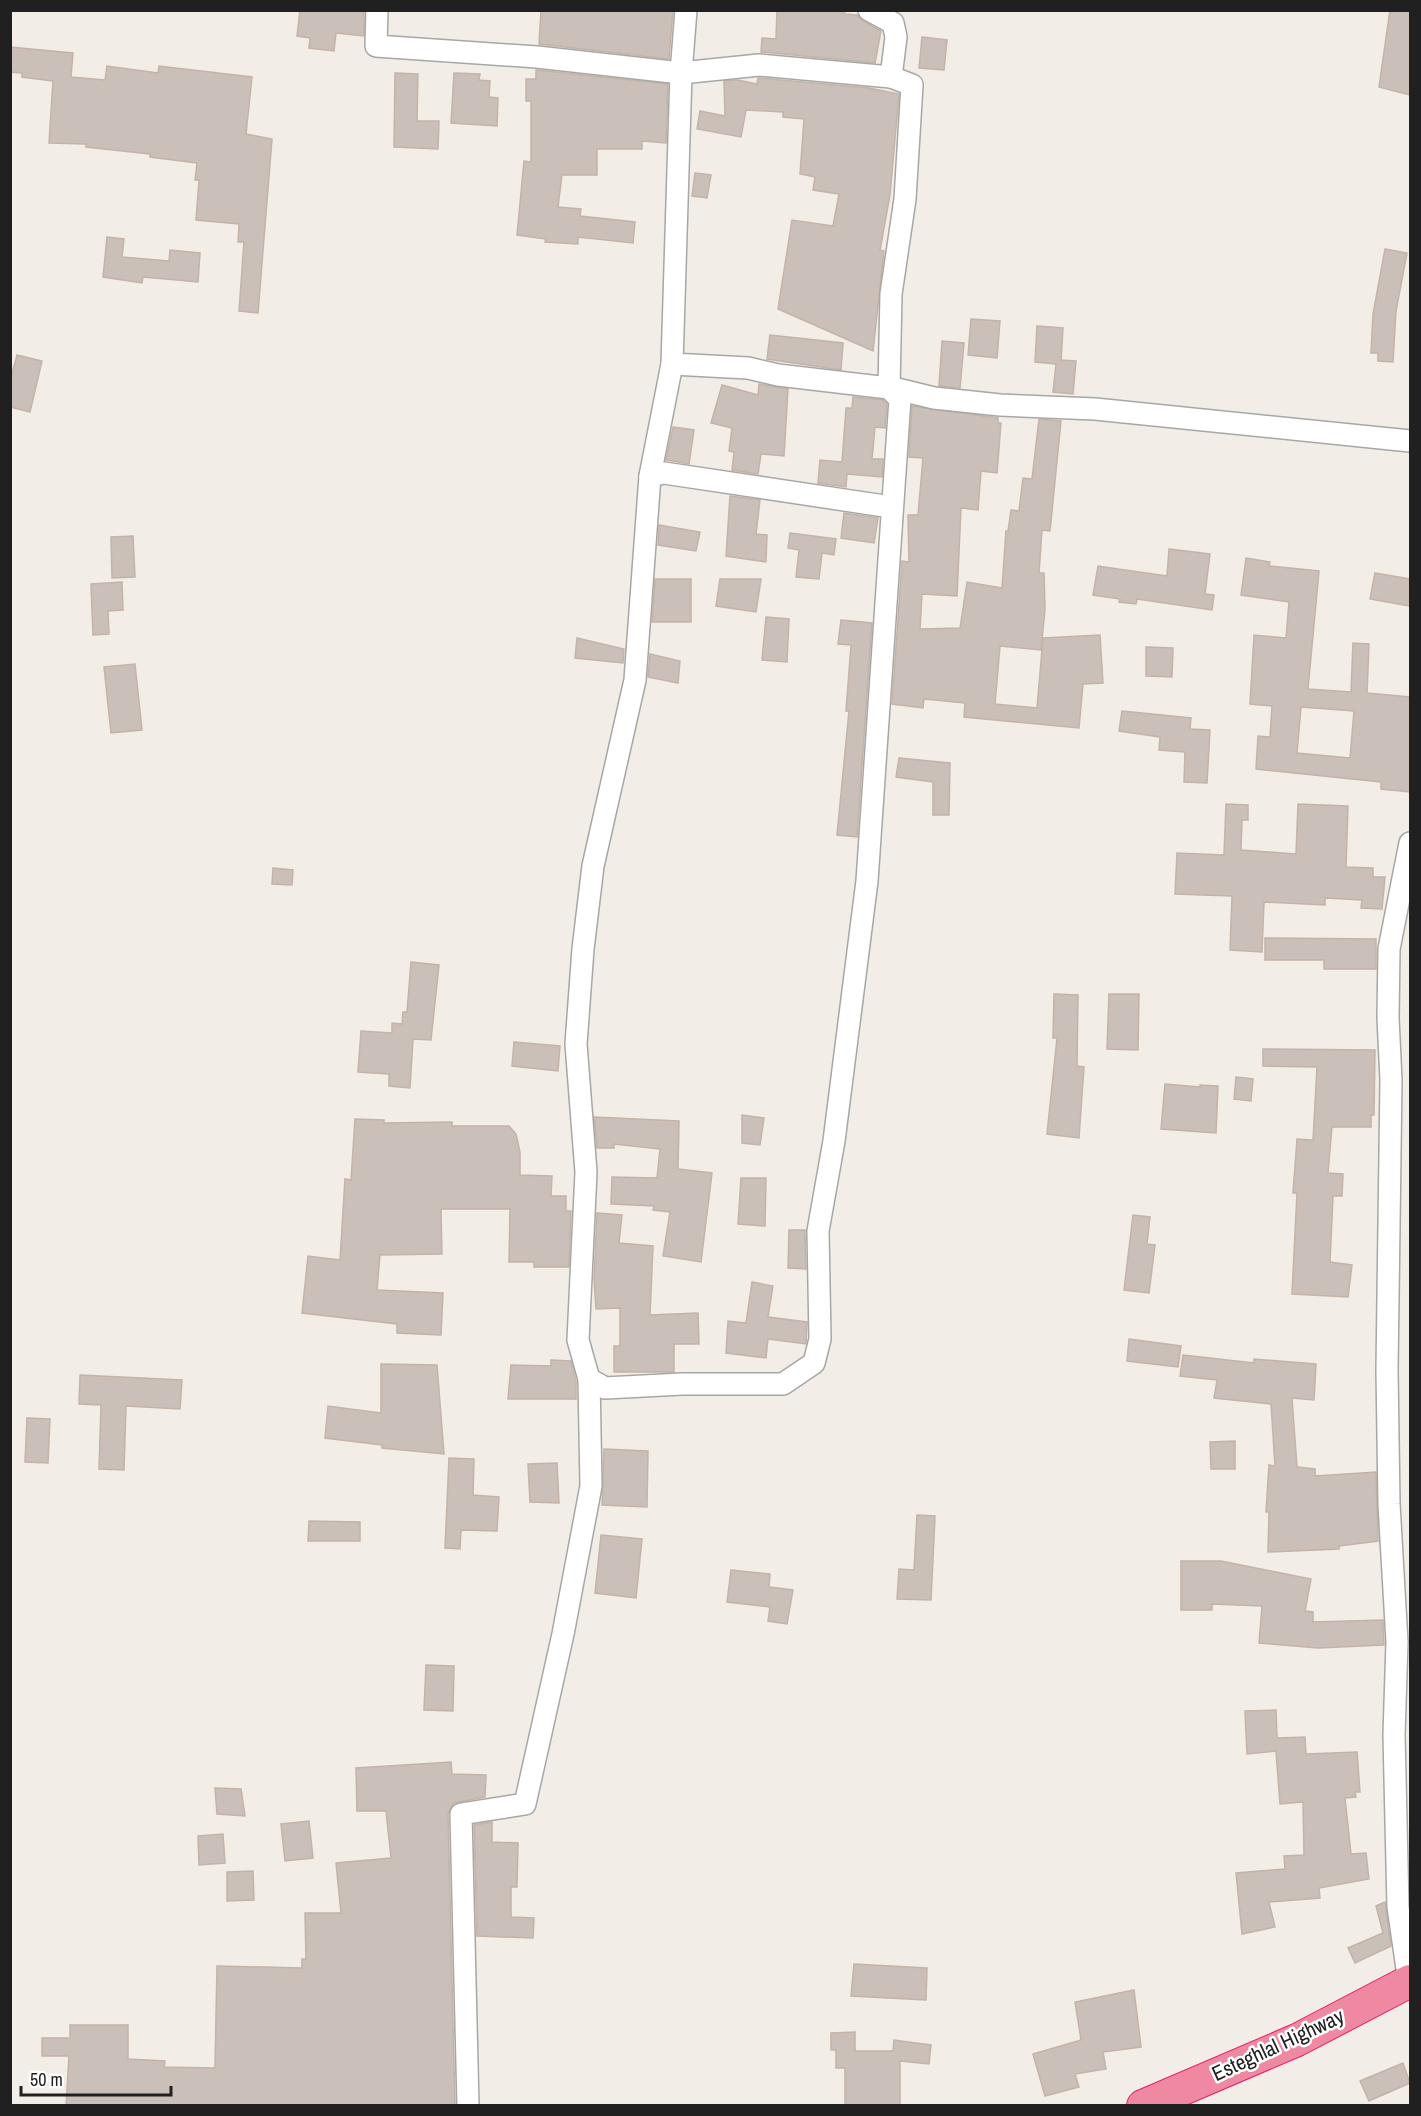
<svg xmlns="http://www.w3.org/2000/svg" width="1421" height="2116" viewBox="0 0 1421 2116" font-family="'Archivo Narrow',sans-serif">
  <rect width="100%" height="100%" fill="#f2ede6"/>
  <g fill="#cabfb9" stroke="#c5b3a7" stroke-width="1.5" fill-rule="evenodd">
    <path d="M300 10H364V36L336 33 334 51 309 48 310 38 297 36Z"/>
    <path d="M541 10H673L669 59 539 44Z"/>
    <path d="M777 10H844L845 14 857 15 863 21 881 31 875 63 761 52 762 38 776 39Z"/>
    <path d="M1390 10H1410V95L1379 87Z"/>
    <path d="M922 37 947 40 944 70 919 68Z"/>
    <path d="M10 47 73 53 71 77 105 80 107 66 158 73 159 66 252 77 246 134 272 139 258 313 239 311 244 242H238L239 224 196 220 199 180H195L197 163 150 157V154L86 147V144L49 143 53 81 22 77V73L10 72Z"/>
    <path d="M536 70 668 84 666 143 642 141V149H597V175H562L558 207 581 209 580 216 635 222 633 243 578 237V244L545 242 546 239 517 235 524 161 531 162V101H526V79H536Z"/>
    <path d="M395 73 418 74 417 121H439L438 149 394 147Z"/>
    <path d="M454 73 480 74 479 80 490 81 489 97 498 98 497 126 451 123Z"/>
    <path d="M758 78 869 88 899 94 890 195 880 250 884 251 873 351 778 309 792 220 833 226 839 194 813 190 815 177 800 174 804 119 783 117V112L746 110 741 137 697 129 700 111 725 116 724 81 738 80 757 84Z"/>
    <path d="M695 173 711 175 707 198 692 196Z"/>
    <path d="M107 237 124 239 122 257 169 261 170 250 200 253 198 282 143 277 142 283 103 277Z"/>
    <path d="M1385 249 1407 253 1396 311 1393 362 1378 361V353H1371L1373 314Z"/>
    <path d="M971 319 1000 321 997 358 968 355Z"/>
    <path d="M1037 326 1063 328 1061 360 1076 361 1073 394 1053 392 1056 364 1035 362Z"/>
    <path d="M770 335 843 343 841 370 767 359Z"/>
    <path d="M942 341 964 343 960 388 939 386Z"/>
    <path d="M17 355 42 361 30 412 10 407V381Z"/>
    <path d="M759 384 788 389 784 456 761 454 758 474 732 470 734 452 729 451 732 428 711 423 722 385 758 395Z"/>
    <path d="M853 397 883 400 887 404 885 428 875 427 872 459H883L882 477 847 474 846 487 818 483 820 460 842 462 846 408H852Z"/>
    <path d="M912 406 998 418V423H1001L997 473 981 471 978 510 961 508 957 596 922 594 920 629 960 628 967 582 1002 588 1006 531H1008L1011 510 1019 511 1023 478 1032 479 1039 419 1061 421 1050 531 1042 530 1039 573H1044L1045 609 1041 650 1000 646 995 704 1037 708 1043 638 1100 635 1103 683 1083 684 1079 728 964 717 965 703 924 699 923 708 892 704 902 561 909 562 908 515H918L923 458 909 457Z"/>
    <path d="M673 427 694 430 689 464 666 460Z"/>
    <path d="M730 496 760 500 756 534 767 535 766 562 726 556Z"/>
    <path d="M844 513 878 518 874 543 841 538Z"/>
    <path d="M659 525 700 532 696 551 658 545Z"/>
    <path d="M790 533 836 539 834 555 822 553 819 579 796 577 799 550 788 548Z"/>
    <path d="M133 536 135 577 112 578 111 537Z"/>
    <path d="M1169 549 1210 554 1205 594 1214 595 1212 610 1137 599 1136 604 1119 602 1120 599 1093 595 1098 566 1167 576Z"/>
    <path d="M1246 558 1270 562 1269 566 1319 571 1308 689 1351 692 1353 643 1369 644 1367 693 1410 697V792L1381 789V782L1256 769 1258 736 1270 737 1272 706 1250 704 1254 635 1286 638 1289 602 1241 595ZM1301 707 1354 711 1350 758 1297 753Z"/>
    <path d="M1375 573 1410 579V606L1370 599Z"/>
    <path d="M655 579H691V622H652Z"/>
    <path d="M720 579H761L756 612 716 606Z"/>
    <path d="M122 582 123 610 108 611 109 634 93 635 91 584Z"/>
    <path d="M766 617 789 619 787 662 762 660Z"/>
    <path d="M841 620 872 623 857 837 837 835 849 711H846L851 645 838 644Z"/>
    <path d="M577 638 624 649 623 663 575 658Z"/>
    <path d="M1146 647 1173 648 1172 677 1146 676Z"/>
    <path d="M650 654 680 661 678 683 648 677Z"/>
    <path d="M135 664 142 730 111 733 104 667Z"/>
    <path d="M1122 711 1191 718 1190 729 1210 730 1207 783 1184 782 1185 752 1159 750 1160 737 1119 731Z"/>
    <path d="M899 758 950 763 949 815H933V782L896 777Z"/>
    <path d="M1226 804 1248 805V820H1242L1241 850 1296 854 1298 804 1348 806 1346 867 1373 868V877H1385L1382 909 1361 908 1362 900 1325 898V905L1264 902 1262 952 1230 950 1232 896 1175 894 1177 853 1224 855Z"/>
    <path d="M273 868 293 870 292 885 272 884Z"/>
    <path d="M1265 938 1376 939V969H1324V960H1265Z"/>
    <path d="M411 962 439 965 431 1040 413 1039 410 1088 389 1086V1074L358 1072 361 1031 392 1033V1023L402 1024 403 1012H407Z"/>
    <path d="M1054 994 1078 995 1077 1066 1084 1067 1079 1138 1047 1134 1057 1038H1053Z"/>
    <path d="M1109 994H1139L1138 1050 1107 1049Z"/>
    <path d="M514 1042 560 1046 558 1071 512 1066Z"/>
    <path d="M1263 1049 1375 1050 1374 1115H1371V1127H1332L1328 1173 1343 1174 1342 1196H1333L1330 1262 1352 1265 1348 1297 1292 1294 1297 1193H1293L1297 1139 1313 1140 1317 1067 1263 1066Z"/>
    <path d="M1236 1077 1253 1079 1251 1101 1234 1099Z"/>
    <path d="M1165 1084 1200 1087V1085L1218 1086 1216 1133 1161 1129Z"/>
    <path d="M742 1115 764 1118 760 1145 742 1143Z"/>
    <path d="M594 1117 679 1121 678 1169 712 1173 701 1262 663 1256 670 1212 653 1210 654 1206 611 1204 612 1177 657 1178 660 1149 614 1144V1148H597Z"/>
    <path d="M355 1119 384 1120V1123L452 1122V1126H509L516 1134 520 1152V1175L552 1176 551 1196H566V1211H571L569 1267H534V1262H509L510 1209H441L442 1254 380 1255 377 1290 443 1293 441 1335 397 1333V1324L302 1313 308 1256 340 1260 345 1179 351 1180Z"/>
    <path d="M741 1178H766L765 1226 738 1224Z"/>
    <path d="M597 1213 622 1215 619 1243 653 1246 650 1315 698 1313 699 1344H674V1372H614V1346H620V1308L596 1309 594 1278Z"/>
    <path d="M1133 1215 1150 1217 1147 1244 1155 1245 1149 1293 1124 1290Z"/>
    <path d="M789 1230H805L806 1269 788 1268Z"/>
    <path d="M752 1282 773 1286 768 1317 807 1322 806 1344 768 1339 766 1358 726 1353 728 1321 746 1323Z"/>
    <path d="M1129 1339 1181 1346 1178 1367 1127 1361Z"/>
    <path d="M1183 1355 1254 1363V1359L1316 1364 1314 1400 1292 1398 1297 1467 1315 1469V1476L1376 1472 1378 1541 1339 1546V1549L1268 1552 1269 1512H1266L1269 1465 1275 1466 1271 1404 1214 1398 1217 1380 1180 1376Z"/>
    <path d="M551 1360 571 1361 576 1381V1399H508L511 1365 551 1366Z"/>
    <path d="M381 1364 437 1365 444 1454 382 1448V1445L325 1438 328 1406 381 1413Z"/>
    <path d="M80 1375 182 1380 180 1409 126 1406 124 1470 99 1469 101 1405 79 1404Z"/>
    <path d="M27 1418 50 1419 48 1463 25 1462Z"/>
    <path d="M1235 1441V1469H1211L1210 1442Z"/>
    <path d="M604 1449 648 1451 647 1507 602 1505Z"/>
    <path d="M449 1458 474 1459 473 1495 499 1497 497 1531 461 1530 460 1549 445 1548Z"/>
    <path d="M557 1463 559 1503 530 1502 528 1464Z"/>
    <path d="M917 1515 935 1516 931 1600 897 1599 899 1569 914 1570Z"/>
    <path d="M309 1521 360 1522V1541H308Z"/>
    <path d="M601 1535 642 1539 636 1598 595 1593Z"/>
    <path d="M1181 1561H1221L1311 1579 1305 1611 1313 1612V1622L1383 1620 1384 1645 1318 1648 1259 1643 1262 1606 1212 1604V1610H1181Z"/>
    <path d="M731 1570 770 1574 769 1587 793 1590 787 1624 768 1621 770 1607 727 1602Z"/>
    <path d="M426 1665 454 1666 453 1711 424 1710Z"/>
    <path d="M1276 1710 1277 1738 1305 1737 1306 1754 1357 1752 1360 1792H1355L1356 1797 1345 1798 1351 1854 1366 1853 1369 1879 1319 1888 1320 1898 1269 1902 1275 1927 1242 1934 1236 1873 1285 1869 1284 1856 1304 1855 1303 1802 1280 1804 1276 1751 1247 1754 1245 1711Z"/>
    <path d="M451 1762 452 1774 486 1775 485 1797 454 1803 448 1814 455 2106H66L69 2056H42V2038H70V2025H128V2059L165 2061 164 2067 215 2068 217 1966 302 1968V1959H306L305 1913H341L336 1863 391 1858 386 1811H357L356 1768Z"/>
    <path d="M215 1788 241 1789 245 1816 217 1814Z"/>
    <path d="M309 1821 313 1858 285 1861 281 1824Z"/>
    <path d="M492 1822V1842L518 1843 517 1887H511V1917L534 1918 533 1938 477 1936 474 1825Z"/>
    <path d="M223 1834 225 1863 199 1865 198 1836Z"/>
    <path d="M253 1871 254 1900 227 1901V1872Z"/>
    <path d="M1385 1902 1391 1946 1355 1963 1348 1948 1383 1933 1376 1906Z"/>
    <path d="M854 1964 927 1968 926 2000 851 1996Z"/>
    <path d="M1134 1990 1141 2047 1103 2052 1106 2069 1075 2074 1079 2087 1045 2096 1033 2054 1081 2040 1075 2002Z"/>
    <path d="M855 2032V2051H893L894 2040 931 2045 929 2064 900 2061V2105H845V2068H836V2050H831V2033Z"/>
    <path d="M1403 2063 1410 2083 1369 2101 1360 2081Z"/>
  </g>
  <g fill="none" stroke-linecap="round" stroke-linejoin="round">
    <defs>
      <g id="minor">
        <path d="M377 10 376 46 537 57 681 73 672 364 748 368 778 375 897 389 934 398 1000 405 1095 409 1410 441"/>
        <path d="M686 10 681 73 759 65 891 77"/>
        <path d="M650 476 664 473 891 507"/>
        <path d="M589 1379 605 1388 682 1384H783L814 1363 820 1339 818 1231 834 1141 867 881 900 399 889 388 891 294 905 199 912 85 891 77 896 37 893 23 869 10"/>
        <path d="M1409 1982 1398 1907 1394 1735 1397 1642 1389 1504 1387 1370 1391 1080 1388 1018 1389 949 1410 843"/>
        <path d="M468 2106 461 1814 525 1804 563 1634 591 1486 589 1379 578 1340 586 1172 576 1044 583 949 593 866 635 680 650 476 672 364"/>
      </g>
      <path id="highway" d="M1143 2106 1297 2040 1410 1981"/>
    </defs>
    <use href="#minor" stroke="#a7a7a7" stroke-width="24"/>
    <use href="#highway" stroke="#e91a6d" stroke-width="34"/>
    <use href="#minor" stroke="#fff" stroke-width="21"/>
    <use href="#highway" stroke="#ee89a1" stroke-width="32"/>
  </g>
  <g text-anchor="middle" stroke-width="5" stroke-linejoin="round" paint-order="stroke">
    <g font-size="21" fill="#202020" stroke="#fff">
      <text transform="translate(1278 2045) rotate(-25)" y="7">Esteghlal Highway</text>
    </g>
  </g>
  <rect width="1421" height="2116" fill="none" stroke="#202020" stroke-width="24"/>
  <path d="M21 2086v9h150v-9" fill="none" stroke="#202020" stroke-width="3"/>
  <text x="30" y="2086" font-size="18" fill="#202020" stroke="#ffffff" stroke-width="4.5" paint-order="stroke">50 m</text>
</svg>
